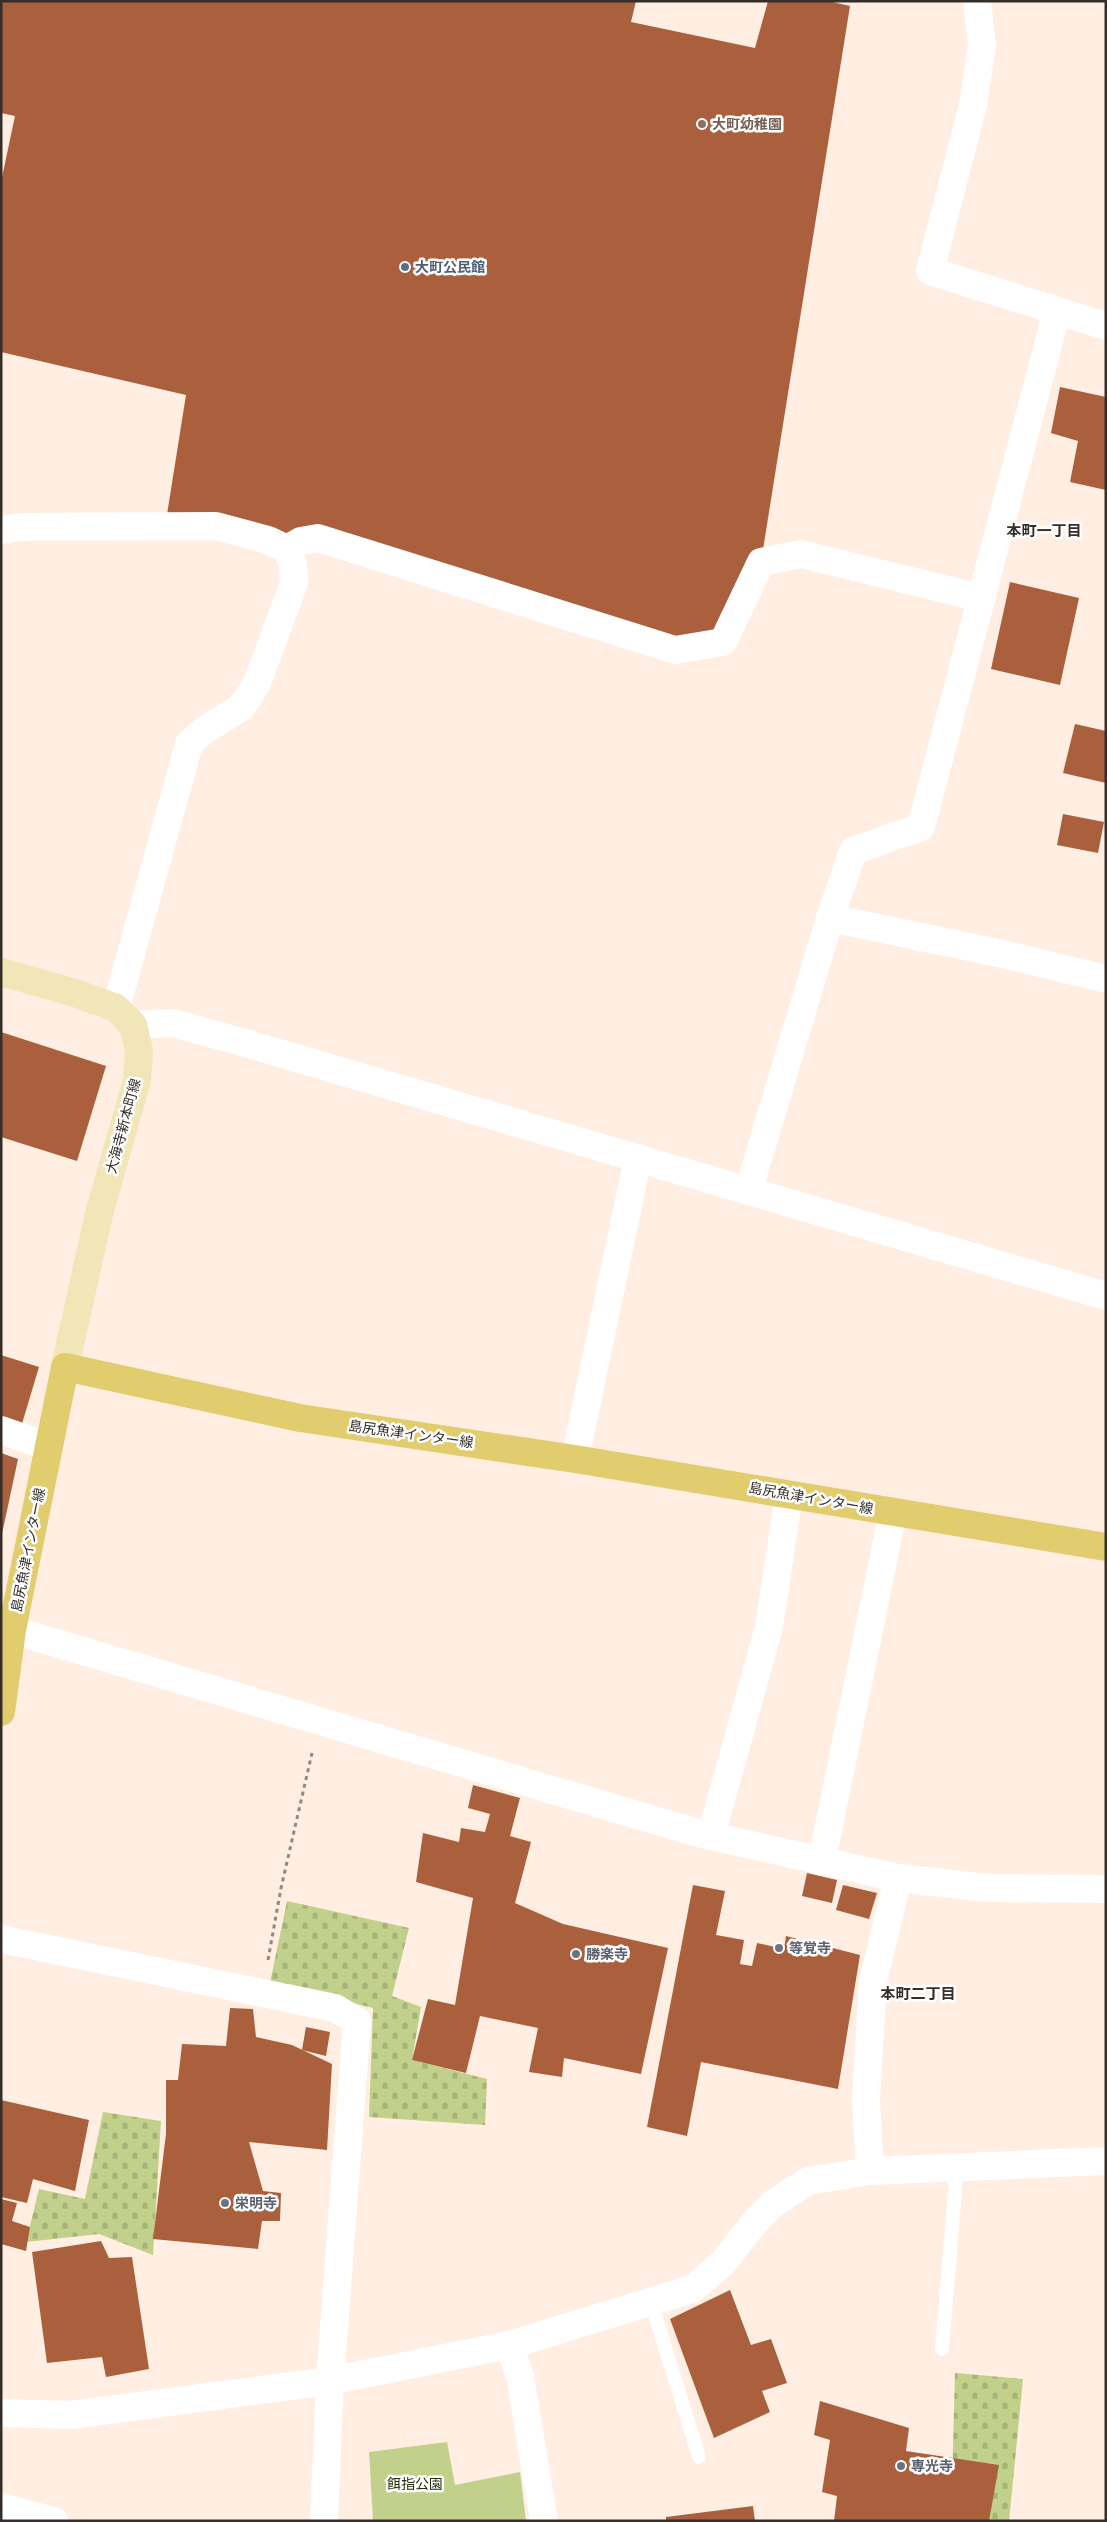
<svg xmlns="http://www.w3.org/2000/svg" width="1107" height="2522" viewBox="0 0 1107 2522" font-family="'Alegreya Sans','Noto Sans JP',sans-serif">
  <defs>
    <pattern id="cemetery-stones" width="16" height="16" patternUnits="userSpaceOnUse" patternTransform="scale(1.25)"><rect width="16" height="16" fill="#c1d08a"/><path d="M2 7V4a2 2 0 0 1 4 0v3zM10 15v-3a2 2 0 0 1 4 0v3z" fill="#a6b377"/></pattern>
  </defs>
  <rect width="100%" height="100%" fill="#ffeee1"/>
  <g fill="url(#cemetery-stones)">
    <path d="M287 1901 409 1928 392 1996 421 2007 412 2060 487 2079 485 2125 369 2117 373 2008 270 1983Z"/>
    <path d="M103 2112 161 2121 153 2255 99 2234 26 2242 39 2189 85 2199Z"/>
    <path d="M955 2373 1023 2379 1009 2521H951Z"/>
  </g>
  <path fill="#c1d08a" d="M447 2442 455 2485 520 2472 526 2521H373L369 2452Z"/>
  <g fill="#aa603c">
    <path d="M1 1H636L631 22 755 48 768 1H828L850 6 761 562 723 642 675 650 318 538 165 527 186 395 1 352V182L15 116 1 113Z"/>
    <path d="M1060 387 1106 397V490L1070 482 1078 441 1051 433Z"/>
    <path d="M1010 582 1079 598 1060 685 991 669Z"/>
    <path d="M1075 724 1106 731V783L1063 773Z"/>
    <path d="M1063 814 1104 822 1098 853 1057 845Z"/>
    <path d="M1 1032 106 1066 77 1161 1 1137Z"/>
    <path d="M1 1355 39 1367 21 1427 1 1418Z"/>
    <path d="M1 1453 18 1459 2 1534H1Z"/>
    <path d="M473 1785 520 1798 510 1836 531 1842 515 1903 563 1924 668 1948 641 2074 564 2058 562 2077 529 2072 538 2028 480 2016 466 2073 412 2060 428 1999 455 2005 473 1898 416 1882 423 1833 459 1842 461 1828 485 1832 490 1814 468 1808Z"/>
    <path d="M807 1873 837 1880 832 1903 802 1896Z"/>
    <path d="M693 1885 725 1891 716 1935 744 1940 740 1964 752 1966 757 1943 784 1949 786 1936 860 1955 838 2089 701 2062 687 2136 647 2127Z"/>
    <path d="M843 1885 877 1893 869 1919 836 1910Z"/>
    <path d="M230 2008 253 2009 256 2037 292 2045 332 2064 327 2150 249 2142 263 2191 281 2193 280 2221H262L258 2249 153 2239 166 2134V2080H178L182 2044 226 2046Z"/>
    <path d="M306 2027 330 2032 326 2056 302 2050Z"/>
    <path d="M1 2100 89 2120 75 2191 33 2179 27 2203 1 2197Z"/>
    <path d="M1 2199 17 2203 12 2221 30 2227 26 2251 1 2244Z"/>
    <path d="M101 2241 109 2258 132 2257 149 2369 106 2377 102 2357 47 2363 32 2252Z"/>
    <path d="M730 2290 751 2345 771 2339 787 2383 762 2391 770 2412 714 2438 670 2319Z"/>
    <path d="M820 2401 909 2428 906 2451 999 2465 989 2521H834L837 2496 822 2492 830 2440 814 2435Z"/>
    <path d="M753 2506 755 2521H666V2517Z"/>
  </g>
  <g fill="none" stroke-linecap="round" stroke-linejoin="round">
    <path stroke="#94877e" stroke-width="3" stroke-dasharray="4 4" stroke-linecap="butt" d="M268 1960 281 1888 312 1753"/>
    <g stroke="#fff" stroke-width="14">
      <path d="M651 2302 699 2457"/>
      <path d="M942 2349 957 2167"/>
    </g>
    <g stroke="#fff" stroke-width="28">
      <path d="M977 1 982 45 973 105 930 271 1106 326"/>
      <path d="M1 530 20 527 216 526 268 540 287 549 293 564 294 583 257 683 242 707 203 731 189 744 116 1008"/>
      <path d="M287 549 301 541 318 538 675 650 723 642 761 562 801 554 981 598"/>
      <path d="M830 918 1003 954 1106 979"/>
      <path d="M133 1025 173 1023 245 1043 1106 1296"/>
      <path d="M749 1189 830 918 853 851 921 827 1057 311"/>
      <path d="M1 1430 49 1447"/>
      <path d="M575 1459 638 1158"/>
      <path d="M12 1630 698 1833 898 1878 989 1888 1106 1889"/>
      <path d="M711 1836 769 1627 789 1494"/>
      <path d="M822 1860 893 1512"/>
      <path d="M1 1939 335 2008 357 2021 330 2381 324 2521"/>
      <path d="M870 2171 866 2098 873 1982 898 1878"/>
      <path d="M509 2345 520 2376 544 2521"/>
      <path d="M1 2413 71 2415 330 2381 509 2345 692 2289 723 2263 753 2224 774 2203 808 2181 870 2171 1106 2161"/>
      <path d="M1 2507 54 2521"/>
    </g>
    <path stroke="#f0e6b7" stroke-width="28" d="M1 972 75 993 116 1008 133 1025 139 1050 137 1080 99 1214 65 1367"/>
    <path stroke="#e2cd6e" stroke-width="28" d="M1 1712 12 1630 65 1367 300 1418 575 1459 1106 1547"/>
  </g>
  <circle fill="#8d6e63" stroke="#fff" stroke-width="2" cx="702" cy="124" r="5"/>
  <circle fill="#5c6f8a" stroke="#fff" stroke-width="2" cx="405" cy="267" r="5"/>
  <g fill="#6b7280" stroke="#fff" stroke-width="2">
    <circle cx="779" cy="1948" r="5"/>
    <circle cx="576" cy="1954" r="5"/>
    <circle cx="225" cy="2203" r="5"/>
    <circle cx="901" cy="2466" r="5"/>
  </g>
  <g text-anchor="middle" stroke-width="5" stroke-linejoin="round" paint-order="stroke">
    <g font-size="14" font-weight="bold" fill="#785e54" stroke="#fff" text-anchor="start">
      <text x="712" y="129">大町幼稚園</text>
    </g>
    <g font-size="14" font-weight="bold" fill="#4e5e75" stroke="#fff" text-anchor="start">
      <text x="415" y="272">大町公民館</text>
    </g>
    <g font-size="14" fill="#362e28" stroke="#fff">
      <text transform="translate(123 1126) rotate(-75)" y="5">大海寺新本町線</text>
      <text transform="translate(411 1434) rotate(8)" y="5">島尻魚津インター線</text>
      <text transform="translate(811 1498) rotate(10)" y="5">島尻魚津インター線</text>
      <text transform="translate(28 1550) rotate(-79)" y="5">島尻魚津インター線</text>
    </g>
    <g font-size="14" font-weight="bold" fill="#5b616d" stroke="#fff" text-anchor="start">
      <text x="789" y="1953">等覚寺</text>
      <text x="586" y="1959">勝楽寺</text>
      <text x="235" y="2208">栄明寺</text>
      <text x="911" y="2471">専光寺</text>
    </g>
    <g font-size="14" fill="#262d09" stroke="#fff">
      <text x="415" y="2489">餌指公園</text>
    </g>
    <g font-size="15" font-weight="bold" fill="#362e28" stroke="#fff">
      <text x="1044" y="536">本町一丁目</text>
      <text x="918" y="1999">本町二丁目</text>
    </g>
  </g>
  <rect width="1107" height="2522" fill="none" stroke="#362e28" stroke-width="5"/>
</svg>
